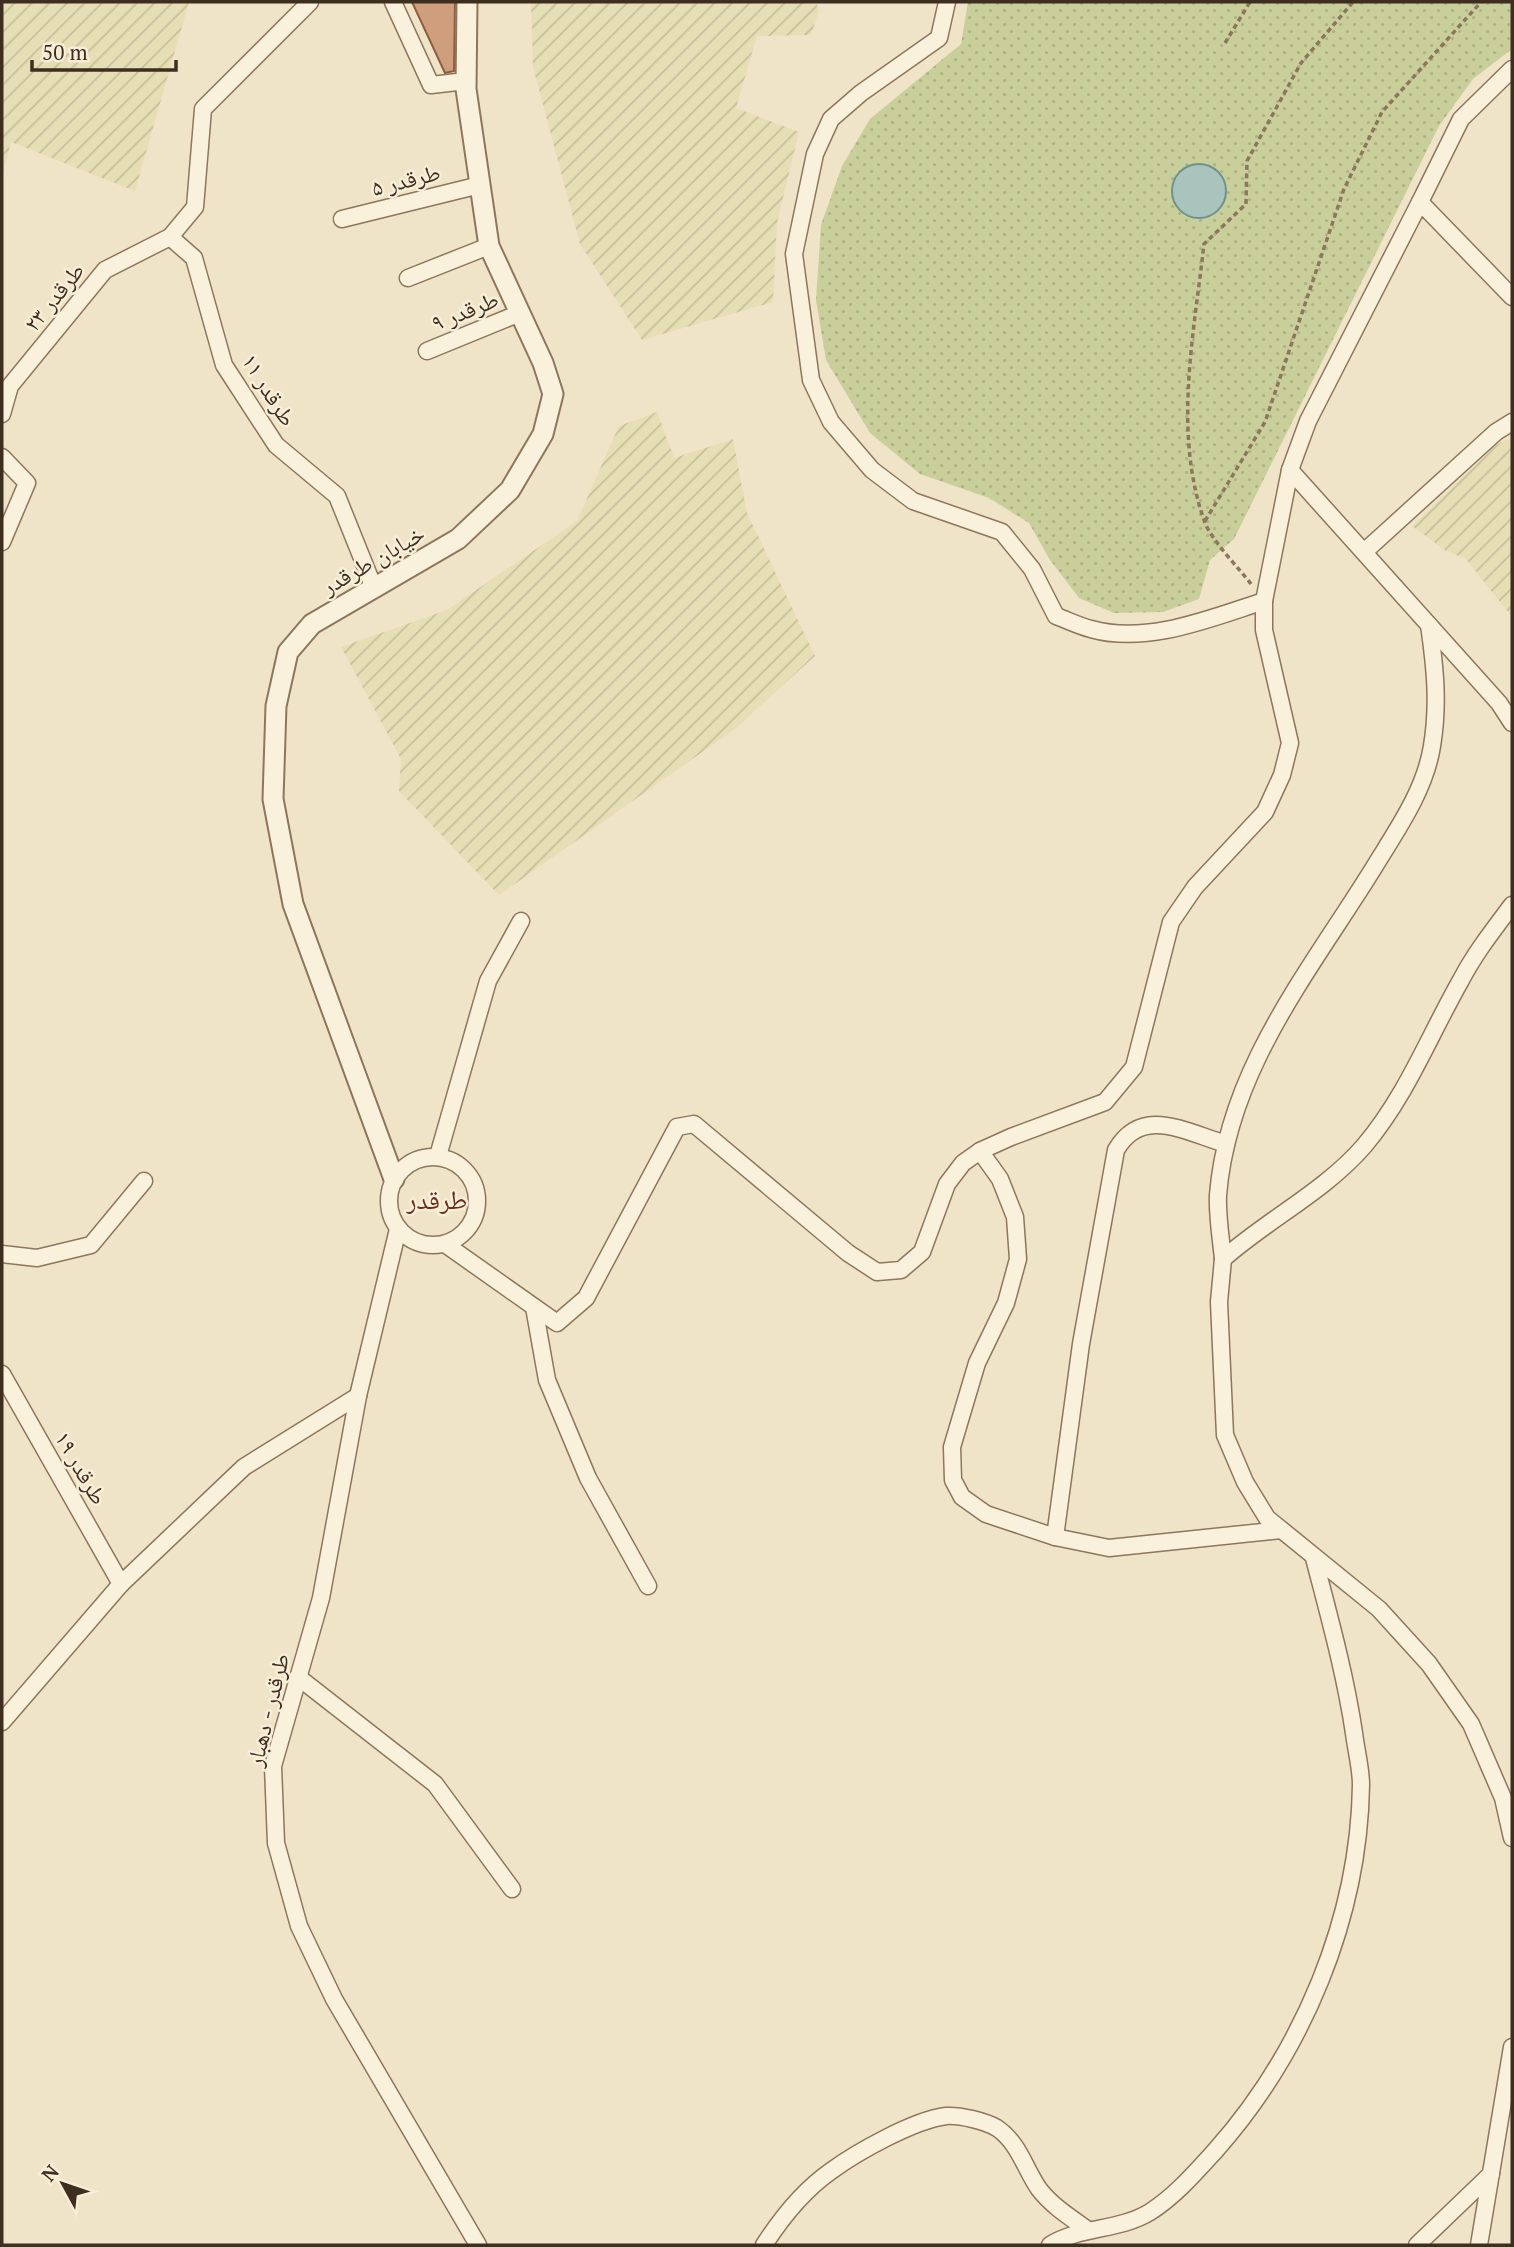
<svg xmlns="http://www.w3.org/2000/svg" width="1514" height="2247" viewBox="0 0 1514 2247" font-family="'PT Serif','Noto Naskh Arabic',serif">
  <defs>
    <pattern id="farmland-furrows" width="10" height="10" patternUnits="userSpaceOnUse" patternTransform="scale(1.75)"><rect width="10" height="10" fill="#e6deb5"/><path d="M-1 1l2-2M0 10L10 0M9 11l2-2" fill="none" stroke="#c6bf9b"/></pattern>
    <pattern id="green-dots" width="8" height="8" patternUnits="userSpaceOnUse" patternTransform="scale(1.75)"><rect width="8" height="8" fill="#c9cf9b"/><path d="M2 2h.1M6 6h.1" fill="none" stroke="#aeb285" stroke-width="1.8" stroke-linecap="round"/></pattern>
  </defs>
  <rect width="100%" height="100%" fill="#f0e4c8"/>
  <g fill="url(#farmland-furrows)">
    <path d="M2 2H189L135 191 11 142 2 176Z"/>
    <path d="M531 2H816L819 11 811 35 757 36 736 108 799 132 777 223 773 302 642 340 580 244 533 67Z"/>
    <path d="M657 412 674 458 733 439 747 513 815 656 735 729 499 895 399 791 401 759 341 647 447 610 577 521 619 426Z"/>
    <path d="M1512 437V617L1466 559 1446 551 1412 526 1496 445Z"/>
  </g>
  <path fill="url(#green-dots)" d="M968 2H1512V49L1473 79 1439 126 1234 539 1210 560 1199 599 1163 612 1114 613 1079 598 1050 560 1029 523 989 498 920 474 870 433 826 360 816 300 821 225 842 166 870 119 961 44Z"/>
  <circle fill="#a9c4bc" stroke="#6f938a" stroke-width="2" cx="1199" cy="191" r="27"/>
  <path fill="#cf9f7d" stroke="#8d5f41" stroke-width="2" d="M412 2H455L454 71 445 73Z"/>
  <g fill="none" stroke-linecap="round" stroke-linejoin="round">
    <defs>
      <g id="minor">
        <path d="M393 2 431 85 466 81"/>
        <path d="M947 2 939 38 861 93 831 119 815 154 794 254 811 380 831 422 872 470 913 501 1002 532 1032 569 1056 616C1067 620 1079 626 1091 629 1147 645 1211 618 1264 601"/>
        <path d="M1420 202 1461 119 1512 69"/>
        <path d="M342 219 480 185"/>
        <path d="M170 237 194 258 224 365 276 445 337 496 374 588"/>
        <path d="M408 278 489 246"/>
        <path d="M427 351 520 313"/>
        <path d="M2 414 10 386 105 270 170 237 195 207 203 109 310 2"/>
        <path d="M2 457 27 483 2 542"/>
        <path d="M1290 470 1499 703 1512 723"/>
        <path d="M1364 552 1496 432 1512 422"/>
        <path d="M1512 905C1494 929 1475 953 1461 980 1429 1036 1407 1095 1364 1146 1324 1192 1268 1219 1223 1259L1219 1302 1225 1435 1245 1482 1267 1518 1379 1609 1429 1664 1471 1724 1503 1798 1512 1838"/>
        <path d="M980 1151 1000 1179 1015 1217 1018 1259 1006 1303 977 1363 952 1447 953 1480 962 1497 986 1514 1055 1537 1109 1548 1281 1530"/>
        <path d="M438 1156 488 981 521 921"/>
        <circle cx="433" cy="1201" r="44"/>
        <path d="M398 1229 358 1396 321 1598 273 1766 276 1843 299 1926 334 1999 478 2245"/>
        <path d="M445 1244 557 1323 586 1298 677 1127 694 1124 848 1253 877 1272 901 1270 922 1252 947 1184 963 1163 980 1151 1011 1137 1105 1102 1134 1067 1171 922 1195 887 1265 812 1282 775 1290 743 1264 630V601L1290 470 1308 421 1420 202 1512 297"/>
        <path d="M2 1254 37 1258 91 1245 144 1181"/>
        <path d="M1223 1259C1221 1238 1217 1216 1218 1195 1228 1070 1309 972 1373 869 1396 831 1425 791 1432 746 1439 704 1435 667 1429 625"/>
        <path d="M534 1307 547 1380 588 1478 648 1586"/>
        <path d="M2 1374 121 1584"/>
        <path d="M1055 1537 1081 1344 1116 1150C1142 1105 1185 1132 1226 1144"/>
        <path d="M298 1677 435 1784 512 1889"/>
        <path d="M2 1722 121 1584 244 1467 358 1396"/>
        <path d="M764 2245C782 2217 804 2190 831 2171 857 2152 914 2120 946 2116 960 2115 985 2121 997 2128 1019 2143 1025 2169 1039 2189 1052 2206 1071 2218 1088 2230"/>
        <path d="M1050 2245C1081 2226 1119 2231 1150 2212 1175 2196 1195 2173 1215 2151 1303 2052 1359 1918 1361 1785 1361 1768 1356 1750 1354 1733 1345 1673 1329 1616 1314 1558"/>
        <path d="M1417 2245 1491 2174"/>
        <path d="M1479 2245 1512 2047"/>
      </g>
      <path id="tertiary" d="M394 1179 293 904 273 799 276 706 288 652 312 624 458 539 510 490 543 434 553 394 543 363 489 246 466 89 467 2"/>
    </defs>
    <use href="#minor" stroke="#8d765c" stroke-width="19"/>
    <use href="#tertiary" stroke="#8d765c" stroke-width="23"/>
    <g stroke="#8d765c" stroke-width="3.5" stroke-dasharray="5 3.5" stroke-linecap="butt">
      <path d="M1225 43 1250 2"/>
      <path d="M1205 521 1265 422 1344 189 1382 112 1481 2"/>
      <path d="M1251 584C1238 567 1210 539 1204 520 1173 432 1194 334 1204 244L1246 204 1247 161 1301 63 1353 2"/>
    </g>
    <use href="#minor" stroke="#faf1dc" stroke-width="16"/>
    <use href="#tertiary" stroke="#faf1dc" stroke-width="19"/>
  </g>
  <g text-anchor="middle" stroke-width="5" stroke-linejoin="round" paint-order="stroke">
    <g font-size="23" fill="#3d2e20" stroke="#f7eed8">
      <text transform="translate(406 180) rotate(-14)" y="8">طرقدر ۵</text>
      <text transform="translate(54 297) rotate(-51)" y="8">طرقدر ۲۳</text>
      <text transform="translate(465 311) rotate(-22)" y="8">طرقدر ۹</text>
      <text transform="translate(269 390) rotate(58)" y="8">طرقدر ۱۱</text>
      <text transform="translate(373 560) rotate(-30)" y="8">خیابان طرقدر</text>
      <text transform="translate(81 1468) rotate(60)" y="8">طرقدر ۱۹</text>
      <text transform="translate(268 1710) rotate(-76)" y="8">طرقدر - دهبار</text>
    </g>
    <g font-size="26" fill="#6b2e1e" stroke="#f7eed8">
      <text x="437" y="1209">طرقدر</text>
    </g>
  </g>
  <rect width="1514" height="2247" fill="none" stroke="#3d2e20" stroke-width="7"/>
  <g transform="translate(63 2184) rotate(310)" stroke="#f7eed8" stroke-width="5" paint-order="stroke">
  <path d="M0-5L12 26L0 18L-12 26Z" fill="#3d2e20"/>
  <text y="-10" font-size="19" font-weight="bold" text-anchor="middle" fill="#3d2e20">N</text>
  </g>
  <path d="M32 60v10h144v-10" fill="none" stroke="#3d2e20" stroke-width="3.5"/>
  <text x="42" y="60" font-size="21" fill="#3d2e20" stroke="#f7eed8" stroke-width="5" paint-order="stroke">50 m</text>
</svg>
